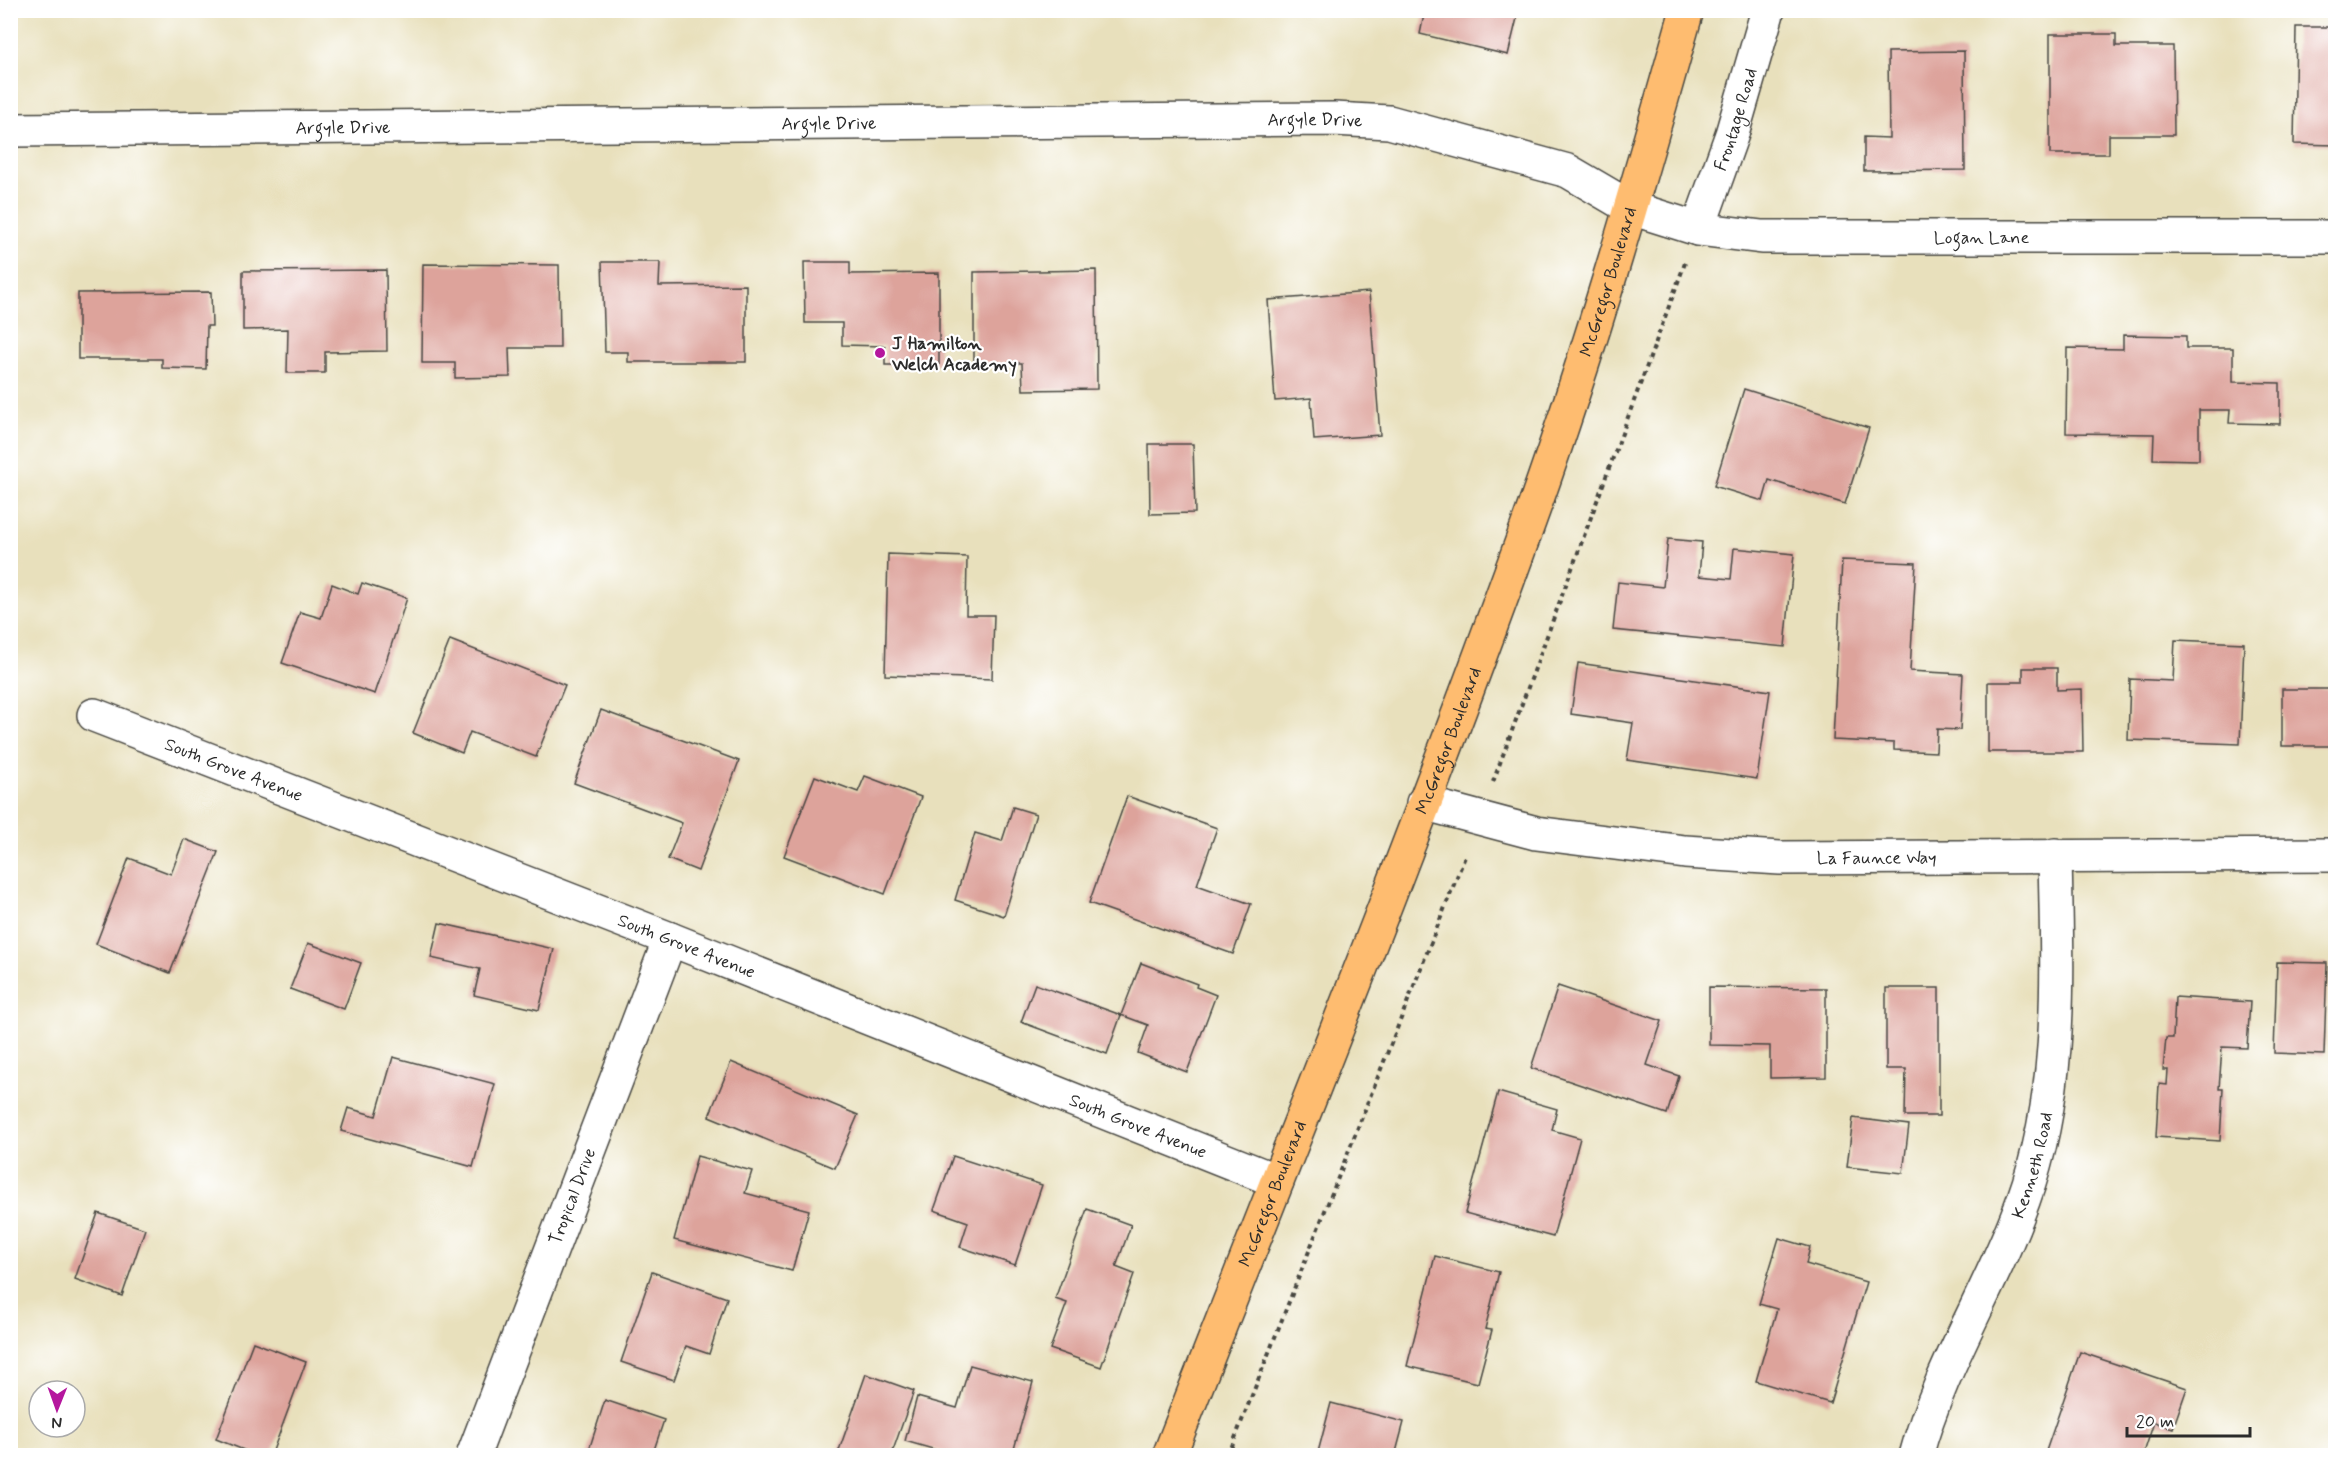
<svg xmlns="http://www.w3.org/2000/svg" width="2346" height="1466" viewBox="0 0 2346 1466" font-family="Mynerve,sans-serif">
  <rect width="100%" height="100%" fill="#fff"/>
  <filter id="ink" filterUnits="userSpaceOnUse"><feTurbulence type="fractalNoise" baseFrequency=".0167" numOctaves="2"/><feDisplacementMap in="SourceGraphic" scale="12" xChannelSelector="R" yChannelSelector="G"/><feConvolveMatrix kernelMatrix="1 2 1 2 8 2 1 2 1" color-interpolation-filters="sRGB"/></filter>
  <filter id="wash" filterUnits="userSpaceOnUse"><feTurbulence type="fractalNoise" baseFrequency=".008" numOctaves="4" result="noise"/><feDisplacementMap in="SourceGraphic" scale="24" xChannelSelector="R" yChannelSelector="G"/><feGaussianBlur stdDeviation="1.35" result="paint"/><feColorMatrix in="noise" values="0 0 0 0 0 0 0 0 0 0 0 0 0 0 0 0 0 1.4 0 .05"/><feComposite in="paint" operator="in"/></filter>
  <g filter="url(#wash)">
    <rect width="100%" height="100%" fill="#e8e0bc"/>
    <g id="blocks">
      <g fill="#dda39b">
        <path d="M1425 10H1519L1508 55 1420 34Z"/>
        <path d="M2296 27H2336V145L2294 144Z"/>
        <path d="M2050 34H2116V46H2173L2174 135H2109V154H2050Z"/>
        <path d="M1964 51 1965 170 1864 171V137L1889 138 1888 52Z"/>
        <path d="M602 262H660L659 286 746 285V362H628V352H605Z"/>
        <path d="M804 262H850V274L939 273V365H885V346L842 345V323H805Z"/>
        <path d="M423 264 559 265 560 348H509L510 377 455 378V363H422Z"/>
        <path d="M386 270 387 351 325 352V373H287L288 329 243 330V271Z"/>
        <path d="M1096 270 1097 389 1023 390 1022 363H974V272Z"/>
        <path d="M211 292 212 326H207L206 369 162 368V359H78V293Z"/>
        <path d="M1369 292 1380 435 1314 440 1311 398 1275 401 1268 300Z"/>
        <path d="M2123 335 2186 336V348H2233V382L2280 383V424L2229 423 2230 410H2199V460L2153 459 2154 434 2066 433 2067 348 2123 349Z"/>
        <path d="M1744 389 1869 428 1845 504 1769 480 1763 501 1714 486Z"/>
        <path d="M1149 444H1193L1195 513 1150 514Z"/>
        <path d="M1668 539 1702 542 1699 576 1731 579 1734 548 1794 554 1785 647 1613 630 1618 582 1663 587Z"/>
        <path d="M888 554 967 557 966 615H994L992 679 885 675Z"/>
        <path d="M1842 560 1916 563 1910 671 1963 674 1960 730 1937 729 1936 752 1894 750V743L1833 740Z"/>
        <path d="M362 583 407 598 375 694 282 663 300 612 321 618 332 584 358 594Z"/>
        <path d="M450 640 565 685 536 757 470 732 462 753 413 733Z"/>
        <path d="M2175 640 2244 643 2240 744 2128 740 2130 679 2173 681Z"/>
        <path d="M1578 663 1770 691 1757 779 1627 760 1633 723 1571 714Z"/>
        <path d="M2023 668H2057V690L2082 689 2083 752H1988V682H2023Z"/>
        <rect x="2282" y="689" width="54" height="57"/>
        <path d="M601 710 739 761 698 871 668 859 682 823 574 783Z"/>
        <path d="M815 776 858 792 865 776 921 797 885 894 784 856Z"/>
        <path d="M1127 796 1217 828 1197 885 1251 904 1233 954 1089 903Z"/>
        <path d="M1013 807 1036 814 1004 916 955 900 975 833 1002 841Z"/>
        <path d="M184 839 218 852 170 973 96 944 129 858 171 874Z"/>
        <path d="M439 923 554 949 539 1010 474 995 480 969 431 958Z"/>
        <path d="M308 943 361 963 344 1009 290 989Z"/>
        <path d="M2277 962 2327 963 2324 1055 2274 1053Z"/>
        <path d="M1141 963 1197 984 1196 987 1216 995 1187 1072 1138 1053 1148 1025 1121 1015Z"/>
        <path d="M1035 984 1121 1015 1107 1054 1021 1022Z"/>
        <path d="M1558 986 1662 1021 1647 1065 1679 1076 1667 1114 1531 1068Z"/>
        <path d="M1709 987 1826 988V1077L1770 1078V1046L1709 1045Z"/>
        <path d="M1886 988H1939V1116H1905L1906 1069H1886Z"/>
        <path d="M2175 997 2250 1002 2247 1048 2222 1047 2219 1089H2223L2220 1141 2156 1137 2159 1084 2167 1085 2168 1070H2163L2166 1038H2173Z"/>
        <path d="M393 1057 495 1084 473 1167 341 1131 348 1108 376 1116Z"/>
        <path d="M731 1062 858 1115 835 1168 709 1116Z"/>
        <path d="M1498 1092 1557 1109 1552 1130 1580 1138 1553 1237 1465 1213Z"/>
        <path d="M1853 1118 1909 1125 1903 1173 1847 1167Z"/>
        <path d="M697 1156 752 1171 745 1193 809 1210 792 1271 674 1240Z"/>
        <path d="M953 1156 1042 1185 1015 1265 960 1247 968 1222 934 1210Z"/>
        <path d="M1087 1209 1131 1225 1116 1267 1134 1274 1101 1367 1050 1349 1067 1303 1055 1299Z"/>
        <path d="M98 1213 145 1229 122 1296 75 1279Z"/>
        <path d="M1779 1238 1810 1247 1806 1264 1866 1282 1830 1403 1756 1381 1777 1309 1759 1304Z"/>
        <path d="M1435 1256 1499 1272 1485 1329 1492 1330 1478 1383 1407 1366Z"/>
        <path d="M652 1272 727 1298 709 1354 686 1346 674 1380 621 1362Z"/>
        <path d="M253 1342 306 1362 271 1456H259L216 1439Z"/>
        <path d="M2080 1352 2187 1388 2173 1428 2154 1422 2143 1456H2059L2046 1451Z"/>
        <path d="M970 1365 1033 1382 1012 1456H957L905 1441 917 1397 957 1408Z"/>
        <path d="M866 1374 914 1391 891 1456H837Z"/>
        <path d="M605 1400 664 1420 652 1456H587Z"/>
        <path d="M1331 1403 1404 1422 1395 1456H1317Z"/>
      </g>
    </g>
  </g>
  <g filter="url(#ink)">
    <use href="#blocks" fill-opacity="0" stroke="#474641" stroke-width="1.5"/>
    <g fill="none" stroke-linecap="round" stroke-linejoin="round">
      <defs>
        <g id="minor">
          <path id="s1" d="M10 130 1334 119 1389 122 1568 171 1631 208 1698 229 1762 237H2336"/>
          <path id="s2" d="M1698 229 1732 134 1768 10"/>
          <path id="s3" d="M94 715 670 939 1277 1181"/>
          <path id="s4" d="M1423 803 1536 833 1685 852 1780 858 2336 855"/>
          <path id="s5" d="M473 1456 670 939"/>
          <path id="s6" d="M1916 1456C1940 1366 1992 1288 2023 1201 2064 1089 2057 972 2055 855"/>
        </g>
        <g id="major">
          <path id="s7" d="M1169 1456C1291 1144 1417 834 1530 519 1590 352 1639 181 1687 10"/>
        </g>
      </defs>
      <use href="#minor" stroke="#474641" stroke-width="36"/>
      <use href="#major" stroke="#474641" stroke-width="36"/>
      <g stroke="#474641" stroke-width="4" stroke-dasharray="4.5 4.5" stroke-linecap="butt">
        <path d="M1493 782 1685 263"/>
        <path d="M1228 1456 1466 854"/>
      </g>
      <use href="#minor" stroke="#fff" stroke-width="33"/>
      <use href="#major" stroke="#febc70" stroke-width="33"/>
    </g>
  </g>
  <circle fill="#b5179e" stroke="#fff" stroke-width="2" cx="880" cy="353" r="6"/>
  <g text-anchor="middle" stroke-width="4.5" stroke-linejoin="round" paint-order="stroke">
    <g font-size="18" fill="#2b2b2b" stroke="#fff">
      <text dy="6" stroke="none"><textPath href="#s1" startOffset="1305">Argyle Drive</textPath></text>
      <text dy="6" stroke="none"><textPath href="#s2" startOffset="116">Frontage Road</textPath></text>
      <text dy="6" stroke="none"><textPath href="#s1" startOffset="819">Argyle Drive</textPath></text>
      <text dy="6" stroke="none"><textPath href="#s1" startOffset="333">Argyle Drive</textPath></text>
      <text dy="6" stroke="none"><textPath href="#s1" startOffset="1992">Logan Lane</textPath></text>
      <text dy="6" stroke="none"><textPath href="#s7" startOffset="1254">McGregor Boulevard</textPath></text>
      <text dy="6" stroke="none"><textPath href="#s7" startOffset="768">McGregor Boulevard</textPath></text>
      <text dy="6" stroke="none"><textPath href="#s3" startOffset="150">South Grove Avenue</textPath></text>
      <text dy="6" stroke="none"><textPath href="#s4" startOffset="459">La Faunce Way</textPath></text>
      <text dy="6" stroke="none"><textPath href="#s3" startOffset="636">South Grove Avenue</textPath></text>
      <text dy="6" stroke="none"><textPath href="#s3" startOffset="1122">South Grove Avenue</textPath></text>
      <text dy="6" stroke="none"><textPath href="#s6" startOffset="314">Kenneth Road</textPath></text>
      <text dy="6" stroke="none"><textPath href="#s7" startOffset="282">McGregor Boulevard</textPath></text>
      <text dy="6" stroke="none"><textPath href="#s5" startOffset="278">Tropical Drive</textPath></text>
    </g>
    <g font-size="18" font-weight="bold" fill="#2b2b2b" stroke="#fff" text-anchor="start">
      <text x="892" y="349">J Hamilton<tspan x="892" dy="21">Welch Academy</tspan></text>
    </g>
  </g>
  <rect width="2346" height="1466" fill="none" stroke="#fff" stroke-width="36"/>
  <g transform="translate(57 1409) rotate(181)"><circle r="28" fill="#ffffff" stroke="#aaaaaa" stroke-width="1.5"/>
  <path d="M0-4.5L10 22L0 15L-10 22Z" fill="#b5179e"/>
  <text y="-9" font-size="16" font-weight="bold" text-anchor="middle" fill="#2b2b2b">N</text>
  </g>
  <path d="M2127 1427v9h123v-9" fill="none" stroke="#2b2b2b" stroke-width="3"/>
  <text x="2136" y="1427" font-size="18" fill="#2b2b2b" stroke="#ffffff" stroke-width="4.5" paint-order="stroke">20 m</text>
</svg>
